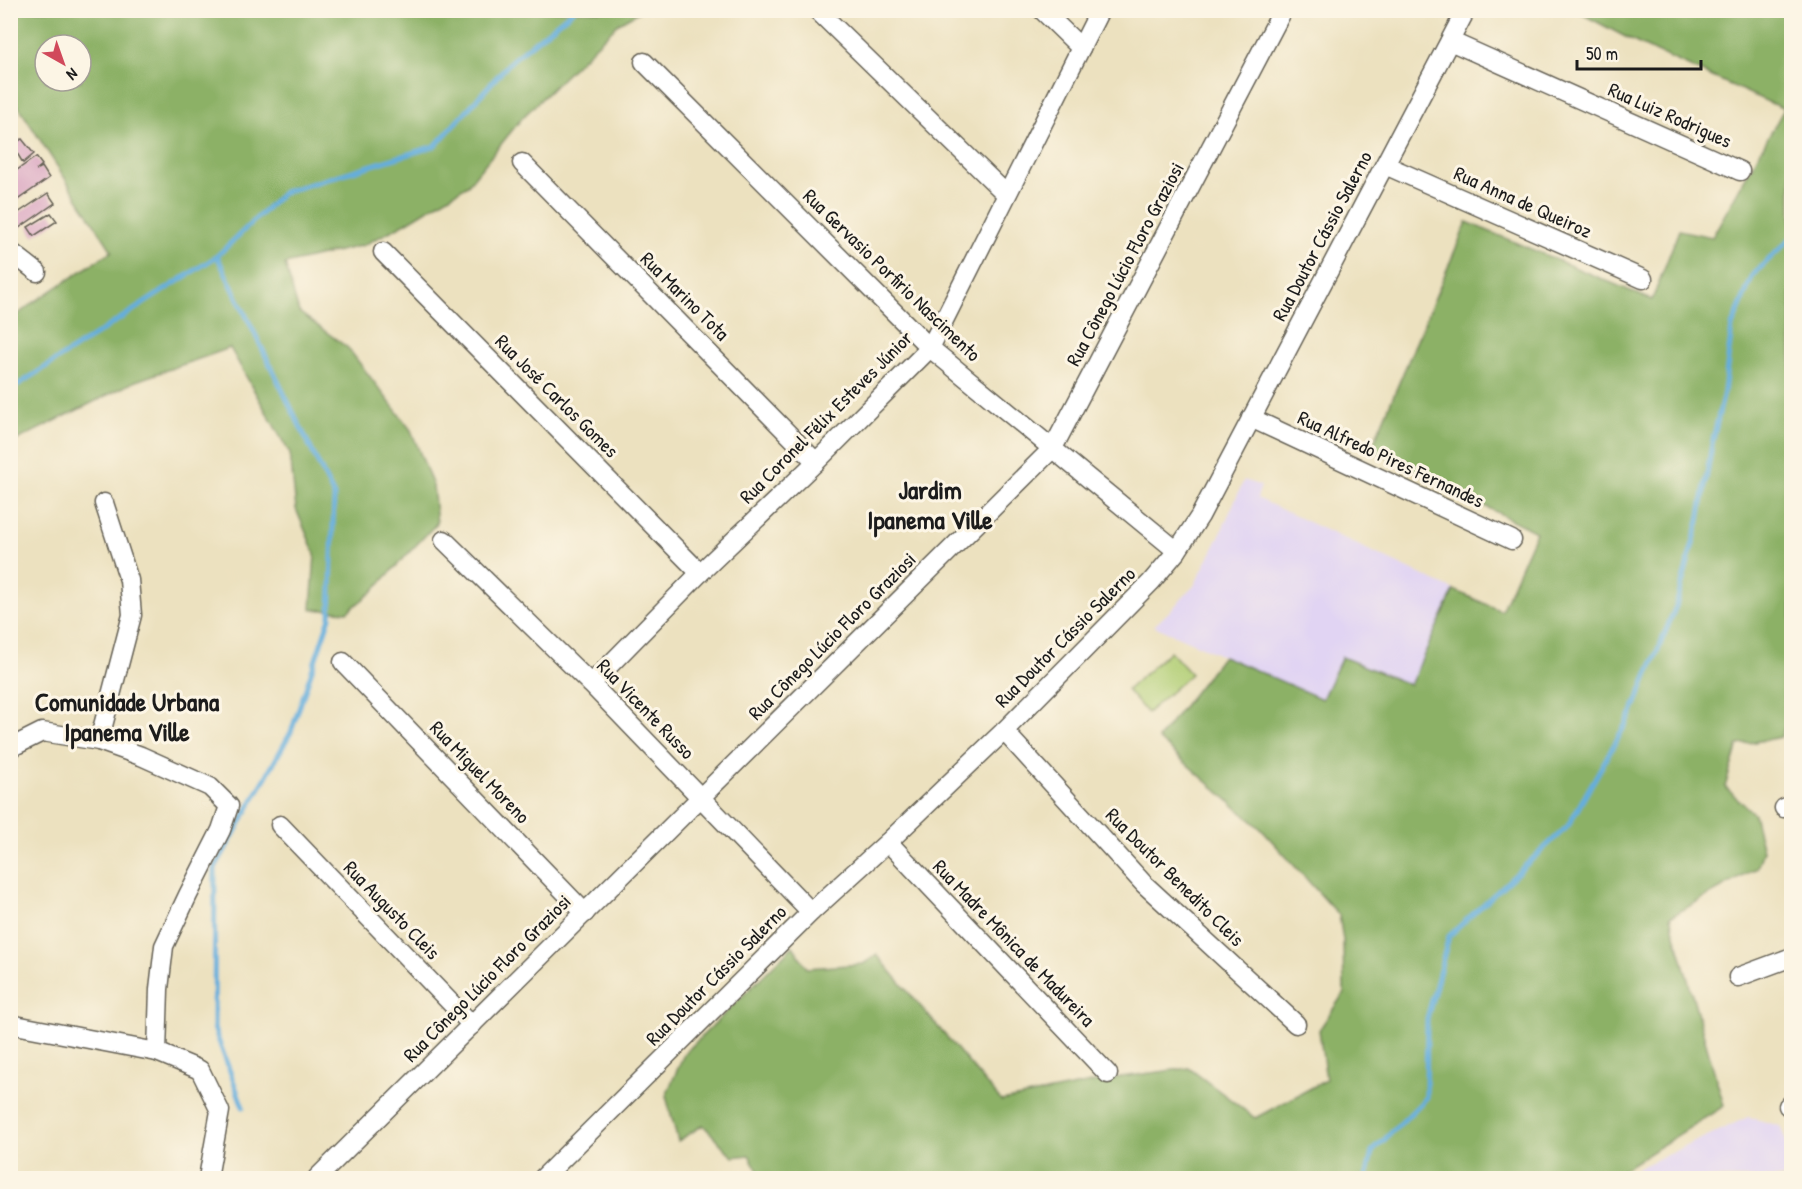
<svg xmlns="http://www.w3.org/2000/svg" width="1802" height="1189" viewBox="0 0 1802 1189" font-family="'Patrick Hand',sans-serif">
  <rect width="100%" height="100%" fill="#fcf5e5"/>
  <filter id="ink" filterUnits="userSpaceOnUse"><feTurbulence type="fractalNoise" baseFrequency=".0167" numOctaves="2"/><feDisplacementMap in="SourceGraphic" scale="12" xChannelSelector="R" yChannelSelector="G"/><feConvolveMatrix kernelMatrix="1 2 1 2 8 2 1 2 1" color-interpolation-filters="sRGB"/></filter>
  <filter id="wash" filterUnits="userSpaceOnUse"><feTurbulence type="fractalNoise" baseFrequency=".008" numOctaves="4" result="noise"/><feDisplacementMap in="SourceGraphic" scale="24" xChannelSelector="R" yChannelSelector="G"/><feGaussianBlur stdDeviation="1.35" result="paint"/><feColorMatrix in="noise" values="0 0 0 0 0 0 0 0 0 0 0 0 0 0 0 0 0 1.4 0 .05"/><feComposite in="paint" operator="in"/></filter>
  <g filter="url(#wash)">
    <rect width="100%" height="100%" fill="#ece1bf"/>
    <g fill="#e1d4f3">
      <path d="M1244 480 1261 486 1257 498 1454 590 1410 685 1342 657 1322 699 1154 626 1173 608 1194 586 1217 541Z"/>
      <path d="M1748 1117 1780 1126 1791 1153V1178H1617Z"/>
    </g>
    <path fill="#b1ce75" stroke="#667548" stroke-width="1.5" d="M1170 651 1191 674 1147 713 1127 690Z"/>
    <g fill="#8cb166" stroke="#546641" stroke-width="1.5" fill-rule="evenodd">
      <path d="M11 10 640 11 619 23 523 117 468 185 406 223 364 245 285 264 299 312 348 348 411 430 433 486 437 523 371 593 347 612 311 609 315 554 296 509 290 454 230 348 136 381 11 443V320L31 304 112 251 11 95ZM45 45H81V81H45Z"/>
      <path d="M1576 11H1791V707L1781 737 1738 745 1725 787 1754 814 1763 851 1757 868 1670 917 1724 1106 1610 1178H762L749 1155 733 1157 703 1125 678 1141 666 1096 684 1054 793 946 807 968 863 964 877 955 1001 1101 1121 1077 1189 1068 1255 1118 1326 1080 1319 1030 1344 993 1343 940 1339 915 1261 829 1158 739 1223 656 1322 699 1342 657 1410 685 1454 590 1501 611 1536 532 1371 449 1467 222 1652 300 1679 230 1712 237 1784 109 1637 43Z"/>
    </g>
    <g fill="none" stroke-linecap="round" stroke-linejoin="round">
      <g stroke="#65aedc" stroke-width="5">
        <path d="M217 256 334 496 330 617 291 732 215 868 214 1028 243 1107"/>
        <path d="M10 390 217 256 284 192 435 146 512 60 574 10"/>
        <path d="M1366 1178 1372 1152 1426 1098 1427 1019 1449 936 1568 826 1632 713 1676 606 1699 521 1712 444 1724 392 1732 326 1753 275 1792 237"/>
      </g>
    </g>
    <g id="blocks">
      <g fill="#d69cbe">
        <path d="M22 139 34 154 23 163 17 153 10 158V147Z"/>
        <path d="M36 157 42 165 36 170 42 167 49 178 10 205V175Z"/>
        <path d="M48 193 55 203 19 228 12 217Z"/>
        <path d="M51 213 57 221 34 236 28 227Z"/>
      </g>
    </g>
  </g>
  <g filter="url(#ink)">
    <use href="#blocks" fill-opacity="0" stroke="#656155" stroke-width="1.5"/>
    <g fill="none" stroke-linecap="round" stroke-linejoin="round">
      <defs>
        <g id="minor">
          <path d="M817 10 1006 194"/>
          <path d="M1042 10 1081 48"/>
          <path d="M1450 41 1740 171"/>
          <path d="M644 62 930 348 1177 551"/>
          <path d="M522 163 816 462"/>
          <path d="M1385 165 1643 279"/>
          <path d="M10 251 37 272"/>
          <path d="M383 252 700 573"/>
          <path d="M1251 418 1512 540"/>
          <path d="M444 540 591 684 811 912"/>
          <path d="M343 662 585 913"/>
          <path d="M591 684 700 573 816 462 930 348 1100 10"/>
          <path d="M1004 731 1144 884 1296 1024"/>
          <path d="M99 741 132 615 129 580 104 503"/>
          <path d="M10 748 42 732 99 741 141 756 210 787 229 806 221 830 188 895 164 946 159 989 157 1052"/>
          <path d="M1784 808 1792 805"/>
          <path d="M280 825 472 1025"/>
          <path d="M888 842 1108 1074"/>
          <path d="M1738 977 1792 957"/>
          <path d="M10 1024 157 1052 200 1070 220 1111 208 1178"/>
          <path d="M1788 1106 1792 1105"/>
          <path d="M317 1178 1053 448 1283 10"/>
          <path d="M543 1178 811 912 888 842 1004 731 1151 582 1177 551 1200 516 1466 10"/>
        </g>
      </defs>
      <use href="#minor" stroke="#656155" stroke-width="21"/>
      <use href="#minor" stroke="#fff" stroke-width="18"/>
    </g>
  </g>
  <g text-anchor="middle" stroke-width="6" stroke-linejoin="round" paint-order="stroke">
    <g font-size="20" fill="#1c1c1c" stroke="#fcf5e5">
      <text transform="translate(1670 115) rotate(24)" y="7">Rua Luiz Rodrigues</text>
      <text transform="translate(1523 202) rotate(24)" y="7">Rua Anna de Queiroz</text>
      <text transform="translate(1322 236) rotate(-62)" y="7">Rua Doutor Cássio Salerno</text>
      <text transform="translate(1125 264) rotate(-62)" y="7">Rua Cônego Lúcio Floro Graziosi</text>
      <text transform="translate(892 275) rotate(44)" y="7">Rua Gervasio Porfirio Nascimento</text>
      <text transform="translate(685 296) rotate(45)" y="7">Rua Marino Tota</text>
      <text transform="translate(557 396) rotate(45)" y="7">Rua José Carlos Gomes</text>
      <text transform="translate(826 417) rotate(-45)" y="7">Rua Coronel Félix Esteves Júnior</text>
      <text transform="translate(1391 459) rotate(25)" y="7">Rua Alfredo Pires Fernandes</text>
      <text transform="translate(832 636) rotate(-45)" y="7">Rua Cônego Lúcio Floro Graziosi</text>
      <text transform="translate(1065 637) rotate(-45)" y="7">Rua Doutor Cássio Salerno</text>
      <text transform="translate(646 709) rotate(46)" y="7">Rua Vicente Russo</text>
      <text transform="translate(480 772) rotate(46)" y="7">Rua Miguel Moreno</text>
      <text transform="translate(1175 877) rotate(45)" y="7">Rua Doutor Benedito Cleis</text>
      <text transform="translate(392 910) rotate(46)" y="7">Rua Augusto Cleis</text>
      <text transform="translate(1014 943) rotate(46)" y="7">Rua Madre Mônica de Madureira</text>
      <text transform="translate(716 975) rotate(-45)" y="7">Rua Doutor Cássio Salerno</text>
      <text transform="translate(487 978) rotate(-45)" y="7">Rua Cônego Lúcio Floro Graziosi</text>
    </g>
    <g font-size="26" font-weight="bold" fill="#1c1c1c" stroke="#fcf5e5">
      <text x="930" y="499">Jardim<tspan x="930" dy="30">Ipanema Ville</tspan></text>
      <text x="127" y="711">Comunidade Urbana<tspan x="127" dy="30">Ipanema Ville</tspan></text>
    </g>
  </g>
  <rect width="1802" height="1189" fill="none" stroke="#fcf5e5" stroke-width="36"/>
  <g transform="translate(63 63) rotate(140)"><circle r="28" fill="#fcf5e5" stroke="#a29e95" stroke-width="1.5"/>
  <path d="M0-4.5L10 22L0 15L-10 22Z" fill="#d1495b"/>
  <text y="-9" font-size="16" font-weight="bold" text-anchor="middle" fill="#1c1c1c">N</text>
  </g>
  <path d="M1577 60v9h124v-9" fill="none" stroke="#1c1c1c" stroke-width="3"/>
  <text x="1586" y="60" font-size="18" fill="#1c1c1c" stroke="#fcf5e5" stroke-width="4.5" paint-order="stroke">50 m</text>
</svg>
